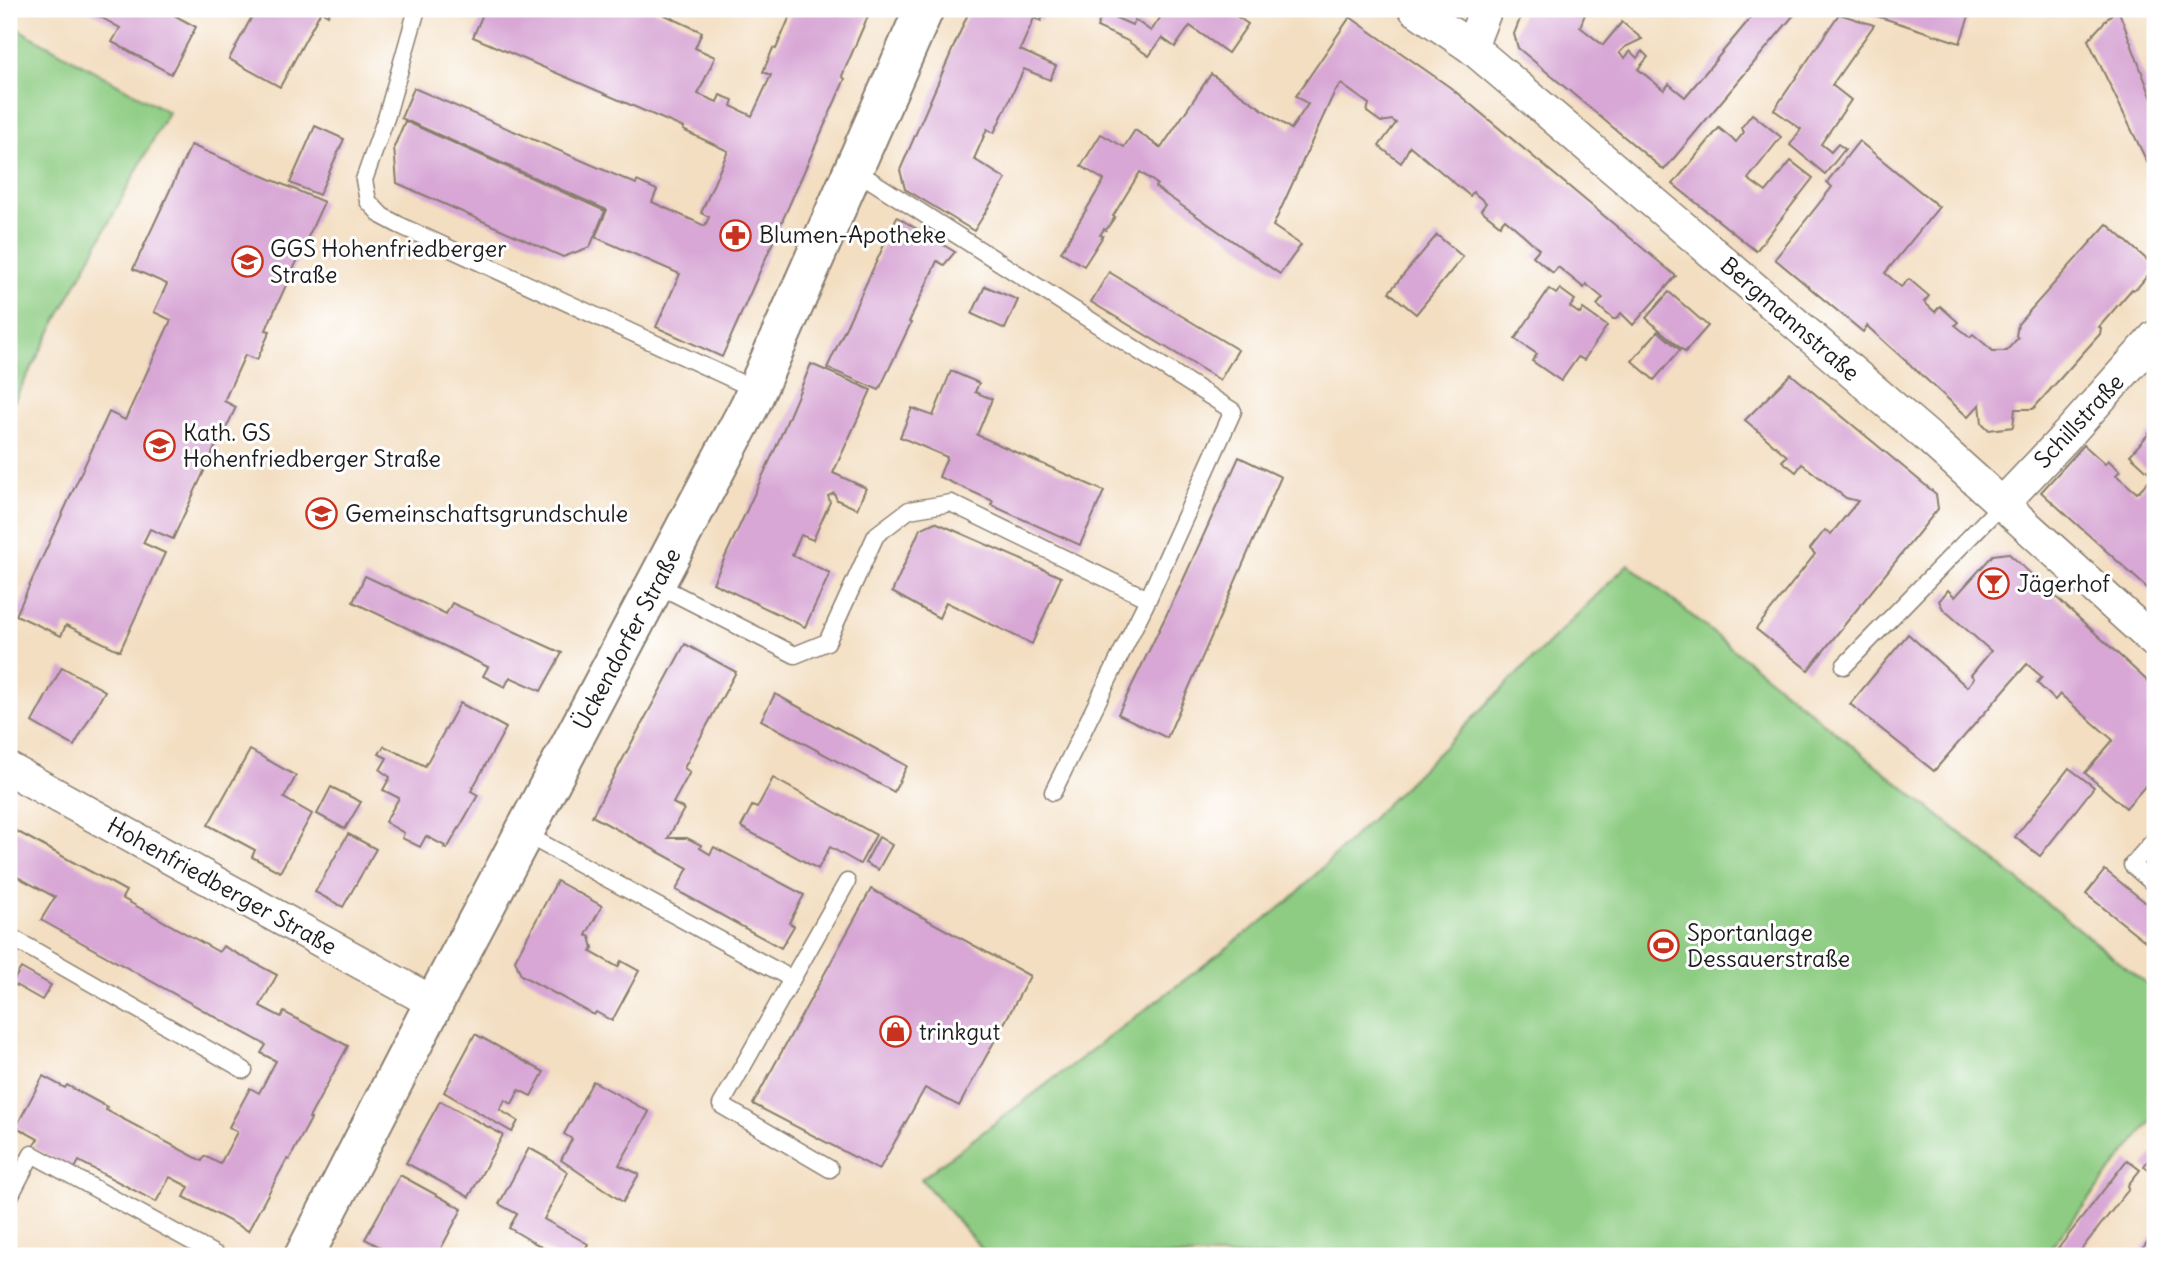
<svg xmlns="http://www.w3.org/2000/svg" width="2164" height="1265" viewBox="0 0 2164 1265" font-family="Delius,sans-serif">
  <rect width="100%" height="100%" fill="#fff"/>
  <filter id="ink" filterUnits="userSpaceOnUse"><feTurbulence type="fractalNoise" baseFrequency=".0143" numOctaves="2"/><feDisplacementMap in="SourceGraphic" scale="14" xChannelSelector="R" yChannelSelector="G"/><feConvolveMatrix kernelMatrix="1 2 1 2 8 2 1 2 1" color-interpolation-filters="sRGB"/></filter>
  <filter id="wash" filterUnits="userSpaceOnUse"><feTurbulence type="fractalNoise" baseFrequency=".00686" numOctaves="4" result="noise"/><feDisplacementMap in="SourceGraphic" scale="28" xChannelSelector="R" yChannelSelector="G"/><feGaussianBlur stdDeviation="1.57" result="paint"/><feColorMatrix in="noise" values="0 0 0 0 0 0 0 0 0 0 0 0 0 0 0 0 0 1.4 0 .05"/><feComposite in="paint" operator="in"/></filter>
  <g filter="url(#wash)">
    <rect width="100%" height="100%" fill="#f3dec1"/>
    <g fill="#8dcc82" stroke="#54744f" stroke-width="2">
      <path d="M9 24 168 112 9 410Z"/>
      <path d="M1628 564 2155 991V1116L2044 1256H988L921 1179 1289 901Z"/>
    </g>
    <g id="blocks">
      <g fill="#d8a7d5">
        <path d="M86 9H163L196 27 171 74 112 42 120 28Z"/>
        <path d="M256 9H331L328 15 321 11 280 87 229 59Z"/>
        <path d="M485 9H652L702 32 695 48 715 57 698 94 717 102 720 95 733 100 731 106 752 116 771 75 763 72 773 48 776 49 793 9H871L842 76 845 79 722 357 656 327 680 274 595 237 607 210 401 118 414 88 636 184 637 181 657 190 652 202 705 226 709 217 701 213 728 151 683 130 684 128 473 37Z"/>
        <path d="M970 9H1046L1041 21 1034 18 1020 50 1056 66 1050 80 1024 69 994 133 987 129 974 159 1006 179 974 231 905 189 900 170Z"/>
        <path d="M1147 9H1240L1235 15 1248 24 1228 53 1190 26 1175 47 1162 38 1149 56 1126 40 1097 27 1103 12 1132 25 1135 20 1151 31 1160 18Z"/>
        <path d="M1524 9H1587L1580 27 1603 45 1622 22 1642 39 1625 47 1619 53 1625 58 1630 51 1637 58 1642 51 1648 57 1638 69 1664 90 1669 84 1685 97 1758 9H1799L1664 170 1518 48 1514 34Z"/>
        <path d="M1855 9H1946L1969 16 1960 43Z"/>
        <path d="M2116 9H2118L2155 107V163L2150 168 2088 40Z"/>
        <path d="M1839 14 1874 25 1832 85 1851 100 1821 144 1831 152 1838 144 1845 149 1825 174 1790 145 1801 129 1774 110Z"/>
        <path d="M1350 17 1451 88 1676 276 1633 325 1621 313 1616 319H1613L1597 305 1603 298 1586 284 1584 288 1558 267 1553 273 1533 256 1539 249 1526 237 1505 219 1500 225 1481 210 1486 203 1473 192 1470 196 1410 146 1401 163 1379 146 1396 123 1392 120 1381 122 1367 112 1369 104 1341 84 1334 93 1273 226 1301 245 1280 274 1155 187 1157 184 1140 172 1113 216 1115 217 1106 230 1104 229 1100 235 1103 236 1084 266 1061 252 1104 180 1081 166 1101 134 1124 147 1135 130 1161 148 1211 74 1291 129 1308 104 1296 96Z"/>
        <path d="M1752 114 1781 137 1748 179 1766 192 1791 161 1813 178 1756 251 1673 184 1719 128 1736 142 1744 132 1741 128Z"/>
        <path d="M405 121 605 211 590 247 563 257 397 183 394 147Z"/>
        <path d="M315 126 344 139 319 195 290 183Z"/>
        <path d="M1859 141 1939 207 1885 273 1901 287 1909 279 1929 296 1924 302 1935 312 1940 306 1958 322 1955 325 1970 337 1973 334 1993 351H2006L2018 338 2016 336 2018 324 2107 224 2155 267 2138 287 2133 290 2132 289 2099 327 2101 328 2100 334 2033 409H2015L2013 427 1989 430 1982 423 1980 404 1968 417 1867 326 1863 332 1775 259 1832 187 1827 182Z"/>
        <path d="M191 145 324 202 272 316 266 330 270 331 257 360 245 355 224 401 236 407 223 435 221 434 173 539 150 529 143 543 165 553 120 651 66 625 61 636 16 615 109 412 125 420 171 320 154 312 167 284 133 269Z"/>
        <path d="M897 217 955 252 944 265 937 261 909 322 911 323 879 390 827 368Z"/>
        <path d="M1437 235 1463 257 1416 314 1389 292Z"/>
        <path d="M1109 272 1238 350 1220 380 1091 302Z"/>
        <path d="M985 286 1018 300 1005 329 972 314Z"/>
        <path d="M1549 289 1556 294 1560 289 1575 300 1570 307 1580 314 1583 309 1607 326 1584 360 1578 357 1561 381 1532 361 1537 354 1515 339Z"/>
        <path d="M1669 292 1708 326 1685 352 1646 318Z"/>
        <path d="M1658 331 1680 350 1654 380 1632 361Z"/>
        <path d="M811 364 871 390 833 473 866 488 857 509 837 500 834 493 828 496 830 502 813 540 801 535 792 555 830 573 805 627 713 583 776 447Z"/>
        <path d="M951 371 979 383 975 392 992 399 977 435 1104 491 1080 545 991 505 993 501 939 477 947 457 900 437 912 408 933 416Z"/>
        <path d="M1791 374 1936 494 1938 509 1808 670 1756 629 1815 554 1810 549 1825 530 1831 534 1858 501 1846 498 1802 464 1796 472 1782 461 1787 456 1745 420Z"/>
        <path d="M2151 431 2155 434V595L2041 492 2084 445 2105 464 2108 460 2120 471 2116 475 2137 493 2153 476 2130 455Z"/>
        <path d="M1239 457 1281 477 1167 738 1118 714 1180 587Z"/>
        <path d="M935 522 1061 577 1032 644 946 602 939 618 892 592 920 529Z"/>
        <path d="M2008 553 2155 688V775L2126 808 2085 773 2113 740 2060 694 2055 700 2037 683 2042 677 2027 664 1934 771 1850 704 1908 634 1967 687 1974 678 1971 675 1991 651 1943 609 1939 601 1948 590 1955 597 1993 555Z"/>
        <path d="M365 576 446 614 452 603 562 653 541 691 510 677 505 687 483 676 488 667 353 602Z"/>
        <path d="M685 644 736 672 684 768 690 772 673 803 684 809 668 838H687L701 845 700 848 710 854 714 847 804 895 789 923 794 926 781 948 676 890 688 868 592 816Z"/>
        <path d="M62 667 105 691 74 746 32 722Z"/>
        <path d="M775 694 907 766 894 792 761 720Z"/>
        <path d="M460 703 506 728 471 791 478 795 447 849 444 848 445 846 426 836 420 847 402 838 404 833 385 822 399 798 383 790 390 777 380 770 387 758 379 754 384 746 425 766Z"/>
        <path d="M250 750 296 776 284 798 312 814 280 872 252 857 255 850 208 825Z"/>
        <path d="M2069 768 2094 787 2040 856 2015 837Z"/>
        <path d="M773 778 876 835 860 864 830 847 818 869 741 827 752 806 757 808Z"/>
        <path d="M331 787 361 802 345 829 317 814Z"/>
        <path d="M9 827 126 891 122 898 219 952 223 946 277 975 260 1006 281 1017 284 1012 348 1046 309 1118 311 1119 289 1160 287 1159 248 1231 184 1197 189 1187 170 1177 156 1202 79 1161 74 1170 33 1147 38 1139 16 1127 43 1076 65 1088 67 1085 107 1107 106 1110 202 1161 205 1156 220 1164 237 1132 229 1127 250 1088 259 1093 276 1061 261 1053 266 1045 41 920 55 897 14 875 9 885Z"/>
        <path d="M348 834 376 849 343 907 315 892Z"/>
        <path d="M879 837 892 845 878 870 865 863Z"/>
        <path d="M2105 870 2155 910V949L2086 894Z"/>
        <path d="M557 881 602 906 586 935 590 937 593 948 591 952 618 967 621 961 639 971 612 1021 596 1012 594 1015 521 975 515 960Z"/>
        <path d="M871 889 1030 976 959 1106 925 1088 879 1170 753 1104Z"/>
        <path d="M21 968 51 985 42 1000 12 983Z"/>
        <path d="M475 1034 544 1072 531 1096 519 1090 512 1104 505 1100 500 1110 518 1121 512 1132 444 1092Z"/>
        <path d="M593 1081 649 1112 619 1165 639 1174 623 1202 561 1160 572 1139 564 1134Z"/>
        <path d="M440 1101 503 1135 469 1197 406 1163Z"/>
        <path d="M529 1148 551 1160 568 1172 544 1219 588 1244 581 1256H557L509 1228 517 1214 499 1204Z"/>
        <path d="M2155 1151V1175L2144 1166Z"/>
        <path d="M2127 1160 2140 1170 2128 1185 2129 1189 2076 1256H2064L2057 1250Z"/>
        <path d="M400 1175 462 1209 437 1256H397L365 1239Z"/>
        <path d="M2155 1232V1256H2147L2149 1254 2142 1249Z"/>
      </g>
    </g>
  </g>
  <g filter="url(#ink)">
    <use href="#blocks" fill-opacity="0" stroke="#887d6e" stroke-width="2"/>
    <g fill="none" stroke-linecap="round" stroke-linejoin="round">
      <defs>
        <g id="lane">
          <path d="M417 9 387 115 364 180 368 201 382 216 399 225 756 390"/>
          <path d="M656 584 795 655 827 642 876 535 909 510 951 503 1148 599 1233 411 853 169"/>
          <path d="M1844 666 2002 504"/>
          <path d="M1053 792 1148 599"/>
          <path d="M525 834 792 979 847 882"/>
          <path d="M2155 839 2132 865 2155 885"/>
          <path d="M9 936 244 1070"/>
          <path d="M792 979 721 1105 830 1169"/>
          <path d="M9 1198 32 1154 218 1256"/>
        </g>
        <g id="street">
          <path d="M1415 9 1471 47 1679 224 1928 437 2155 642"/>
          <path d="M1471 47 1486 9"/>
          <path d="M2002 504 2071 431 2155 337"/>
          <path d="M9 769 434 1003"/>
        </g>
        <path id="secondary" d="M304 1256 434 1003 750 405 924 9"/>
      </defs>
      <use href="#lane" stroke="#887d6e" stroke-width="19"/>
      <use href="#street" stroke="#887d6e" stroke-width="35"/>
      <use href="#secondary" stroke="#887d6e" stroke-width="42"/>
      <use href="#lane" stroke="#fff" stroke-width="16"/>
      <use href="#street" stroke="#fff" stroke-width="32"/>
      <use href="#secondary" stroke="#fff" stroke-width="38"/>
    </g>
  </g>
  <defs>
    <symbol id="pharmacy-ring" viewBox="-11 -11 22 22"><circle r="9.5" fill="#fff" stroke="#c8321e" stroke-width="1.5"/><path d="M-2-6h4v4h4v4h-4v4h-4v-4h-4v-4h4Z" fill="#c8321e"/></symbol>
    <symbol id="school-ring" viewBox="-11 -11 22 22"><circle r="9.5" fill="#fff" stroke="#c8321e" stroke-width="1.5"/><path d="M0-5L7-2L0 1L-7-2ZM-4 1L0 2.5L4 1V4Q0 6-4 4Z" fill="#c8321e"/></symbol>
    <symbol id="bar-ring" viewBox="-11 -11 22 22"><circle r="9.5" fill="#fff" stroke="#c8321e" stroke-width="1.5"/><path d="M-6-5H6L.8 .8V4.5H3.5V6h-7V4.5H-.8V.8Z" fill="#c8321e"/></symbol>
    <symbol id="stadium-ring" viewBox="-11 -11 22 22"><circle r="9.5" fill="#fff" stroke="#c8321e" stroke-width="1.5"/><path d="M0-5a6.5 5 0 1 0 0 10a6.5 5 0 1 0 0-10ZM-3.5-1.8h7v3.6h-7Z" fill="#c8321e"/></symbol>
    <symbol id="shop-ring" viewBox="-11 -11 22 22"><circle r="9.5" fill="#fff" stroke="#c8321e" stroke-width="1.5"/><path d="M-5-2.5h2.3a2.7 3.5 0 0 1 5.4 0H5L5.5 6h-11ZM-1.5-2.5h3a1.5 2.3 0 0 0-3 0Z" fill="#c8321e"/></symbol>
  </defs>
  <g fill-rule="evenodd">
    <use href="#pharmacy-ring" x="718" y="218" width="35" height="35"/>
    <use href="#school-ring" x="230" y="244" width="35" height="35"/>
    <use href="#school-ring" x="142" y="428" width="35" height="35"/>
    <use href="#school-ring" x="304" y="496" width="35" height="35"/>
    <use href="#bar-ring" x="1976" y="566" width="35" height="35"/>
    <use href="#stadium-ring" x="1646" y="928" width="35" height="35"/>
    <use href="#shop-ring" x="878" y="1014" width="35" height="35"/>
  </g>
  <g text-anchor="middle" stroke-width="6" stroke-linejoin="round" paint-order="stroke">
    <g font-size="23" fill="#1c1c1c" stroke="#fff" text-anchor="start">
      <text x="759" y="243">Blumen-Apotheke</text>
      <text x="270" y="257">GGS Hohenfriedberger<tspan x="270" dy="26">Straße</tspan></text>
      <text x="183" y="441">Kath. GS<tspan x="183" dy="26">Hohenfriedberger Straße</tspan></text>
      <text x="345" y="522">Gemeinschaftsgrundschule</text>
      <text x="2017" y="592">Jägerhof</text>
      <text x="1687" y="941">Sportanlage<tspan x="1687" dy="26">Dessauerstraße</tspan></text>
      <text x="919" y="1040">trinkgut</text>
    </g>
    <g font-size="23" fill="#1c1c1c" stroke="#fff">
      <text transform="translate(1790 319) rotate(41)" y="8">Bergmannstraße</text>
      <text transform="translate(2079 421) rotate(-47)" y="8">Schillstraße</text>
      <text transform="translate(627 639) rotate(-62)" y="8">Ückendorfer Straße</text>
      <text transform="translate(222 886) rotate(29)" y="8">Hohenfriedberger Straße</text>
    </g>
  </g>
  <rect width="2164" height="1265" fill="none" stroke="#fff" stroke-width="35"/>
</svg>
